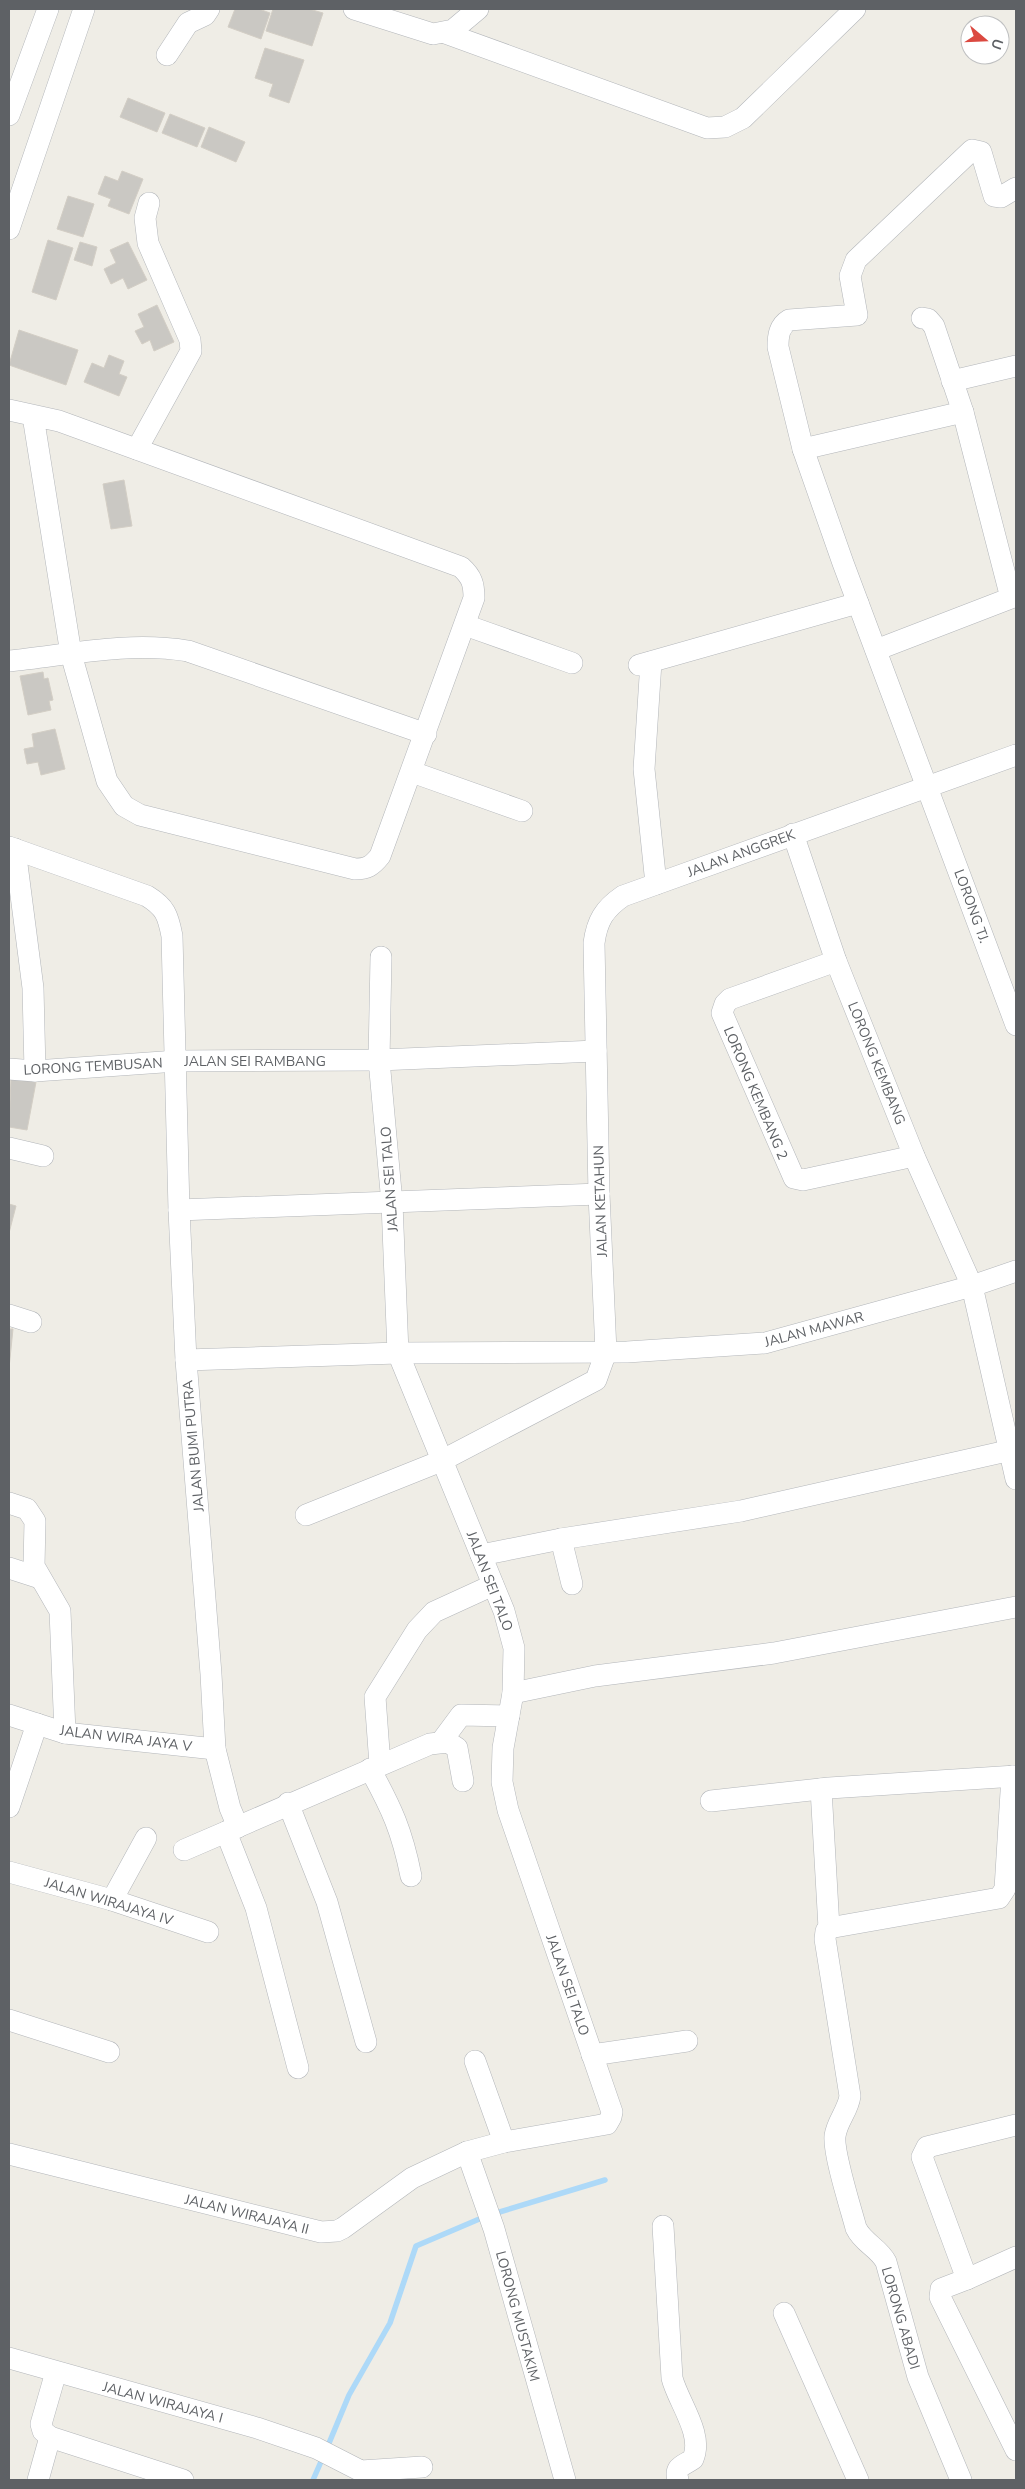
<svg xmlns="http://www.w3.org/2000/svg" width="1025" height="2489" viewBox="0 0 1025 2489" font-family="'Nunito Sans',sans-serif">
  <rect width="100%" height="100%" fill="#efede6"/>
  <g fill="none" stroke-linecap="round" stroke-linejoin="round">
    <g stroke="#add9f8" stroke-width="5.5">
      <path d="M493 2214 605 2180"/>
      <path d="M327 2448 349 2395 390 2323 416 2246 484 2217"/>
      <path d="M313 2480 323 2457"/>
    </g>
  </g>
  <g fill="#cac8c3" stroke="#d3cec5">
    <path d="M235 9H259L270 13 261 39 228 27Z"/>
    <path d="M273 9H309L323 13 312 46 266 31Z"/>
    <path d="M265 48 304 60 289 103 269 96 273 84 255 78Z"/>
    <path d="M128 98 165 113 157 132 120 117Z"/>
    <path d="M170 114 205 128 197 147 162 133Z"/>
    <path d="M209 127 245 142 236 162 201 147Z"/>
    <path d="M122 171 143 179 129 214 108 206 111 199 98 194 105 176 118 181Z"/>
    <path d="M68 196 94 204 83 237 57 229Z"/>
    <path d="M48 240 73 248 56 300 32 292Z"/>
    <path d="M80 242 97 247 92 266 74 260Z"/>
    <path d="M128 242 147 280 128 289 123 278 111 284 104 269 116 263 110 250Z"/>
    <path d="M157 305 174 342 154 351 150 340 142 344 135 331 144 327 138 314Z"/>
    <path d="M19 330 78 350 66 385 9 365Z"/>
    <path d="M109 355 124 361 119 374 127 377 119 396 84 382 92 363 104 368Z"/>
    <path d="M124 480 132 526 111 529 103 484Z"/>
    <path d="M43 672 44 679 48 678 53 700 49 701 51 710 28 715 20 676Z"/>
    <path d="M55 729 65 769 41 775 38 762 27 764 24 749 34 747 32 734Z"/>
    <path d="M11 1078 36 1082 27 1130 9 1127Z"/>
    <path d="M9 1204 16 1206 9 1233Z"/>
    <path d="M9 1329H13L9 1368Z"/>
  </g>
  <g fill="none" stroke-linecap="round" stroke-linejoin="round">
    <defs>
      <g id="minor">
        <path d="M354 9 433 34 453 30 478 9"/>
        <path d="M445 33 707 128 725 127 743 118 855 9"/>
        <path d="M167 55 188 23 205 15 209 9"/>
        <path d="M9 115 48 9"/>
        <path d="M1016 188 1001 197 994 196 981 152 972 150 856 260 850 276 857 315 789 320C779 326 778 336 778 347L803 449 843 563 1016 1025"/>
        <path d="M9 229 84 9"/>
        <path d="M952 381 1016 366"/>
        <path d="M9 410 59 421 461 567C472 577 474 584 474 598L380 856C372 866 367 869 355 869L140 815 124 806 107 781 71 654 33 416"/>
        <path d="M137 449 191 351 190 340 148 243 145 218 149 203"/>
        <path d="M803 449 963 412"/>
        <path d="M465 625 572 663"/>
        <path d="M876 650 1011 598 963 412 934 326 928 319 922 318"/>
        <path d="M9 661C68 655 128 641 188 651L426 734"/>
        <path d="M651 662 644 769 656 884"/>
        <path d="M639 665 858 603"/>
        <path d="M412 772 522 811"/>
        <path d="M793 834 836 961 914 1156 972 1286 1016 1479"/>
        <path d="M9 847 147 896C165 907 168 915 172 936L179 1210 186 1360 211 1674 215 1749 230 1808 238 1827"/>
        <path d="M15 849 33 988 35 1071"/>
        <path d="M381 957 379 1060 392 1203 398 1353 504 1611 514 1648 513 1693 503 1748 502 1782 508 1810 612 2112 611 2117 607 2124 504 2142 475 2061"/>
        <path d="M836 961 730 999 725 1004 722 1013 794 1178 803 1180 914 1156"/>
        <path d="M9 1069 35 1071 177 1061 379 1060 596 1051"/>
        <path d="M9 1148 43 1156"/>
        <path d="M179 1210 599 1194"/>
        <path d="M9 1315 31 1322"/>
        <path d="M186 1360 398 1353 627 1352 765 1343 972 1286 1016 1271"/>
        <path d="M9 1503 27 1509 35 1521 34 1566 60 1611 65 1733"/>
        <path d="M306 1515 441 1461 596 1380 606 1352 599 1194 594 943C597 921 604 909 623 896L1016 755"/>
        <path d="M561 1539 572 1584"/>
        <path d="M481 1555 561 1539 741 1511 1016 1449"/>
        <path d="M9 1568 40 1578"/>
        <path d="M513 1693 595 1676 774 1653 1016 1607"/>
        <path d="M9 1715 65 1733 215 1749"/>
        <path d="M441 1742 461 1715 509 1716"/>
        <path d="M380 1765 375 1697 417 1630 434 1612 493 1585"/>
        <path d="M370 1769C392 1809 402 1831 411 1876"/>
        <path d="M821 1789 829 1928"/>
        <path d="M711 1801 829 1788 1016 1776"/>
        <path d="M288 1803 327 1902 366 2042"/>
        <path d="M9 1807 37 1724"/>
        <path d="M226 1832 256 1908 298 2068"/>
        <path d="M184 1850 430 1744 448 1742 457 1748 463 1781"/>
        <path d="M9 1872 112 1900 208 1932"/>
        <path d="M112 1900 146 1838"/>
        <path d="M829 1928 826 1931 825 1939 850 2096C848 2111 837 2121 835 2136 833 2153 851 2209 856 2228 863 2243 879 2248 886 2262L918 2377 961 2480"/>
        <path d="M829 1928 999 1898 1005 1889 1012 1776"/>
        <path d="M9 2020 109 2052"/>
        <path d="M592 2055 687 2041"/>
        <path d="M1016 2125 927 2147 922 2157 967 2279 941 2289 940 2297 1016 2450"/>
        <path d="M467 2152 494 2229 565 2480"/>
        <path d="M9 2154 321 2232 337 2231 343 2228 412 2178 467 2152 504 2142"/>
        <path d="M663 2226 672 2378C678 2402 704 2434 693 2459 683 2466 674 2466 678 2480"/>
        <path d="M967 2279 1016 2257"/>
        <path d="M784 2313 858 2480"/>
        <path d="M9 2358 257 2428 316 2448 361 2471 422 2467"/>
        <path d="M50 2437 183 2480"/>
        <path d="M38 2480 50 2437 43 2431 41 2424 56 2372"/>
      </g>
    </defs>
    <use href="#minor" stroke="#b3b6ba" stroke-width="22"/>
    <use href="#minor" stroke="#fff" stroke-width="21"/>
  </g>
  <g text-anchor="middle" stroke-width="4.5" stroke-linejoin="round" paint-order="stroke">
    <g font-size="14" fill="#5e6165" stroke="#fff">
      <text transform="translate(741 853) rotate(-20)" y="5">JALAN ANGGREK</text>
      <text transform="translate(972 906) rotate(70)" y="5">LORONG TJ.</text>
      <text x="255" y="1066">JALAN SEI RAMBANG</text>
      <text transform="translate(877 1063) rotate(68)" y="5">LORONG KEMBANG</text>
      <text transform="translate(93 1066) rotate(-3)" y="5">LORONG TEMBUSAN</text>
      <text transform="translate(756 1093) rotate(67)" y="5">LORONG KEMBANG 2</text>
      <text transform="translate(389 1179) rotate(-94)" y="5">JALAN SEI TALO</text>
      <text transform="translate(600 1201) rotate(-92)" y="5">JALAN KETAHUN</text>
      <text transform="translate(814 1329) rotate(-15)" y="5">JALAN MAWAR</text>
      <text transform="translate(193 1446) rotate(-95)" y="5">JALAN BUMI PUTRA</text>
      <text transform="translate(490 1581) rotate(69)" y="5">JALAN SEI TALO</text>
      <text transform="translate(126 1738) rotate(7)" y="5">JALAN WIRA JAYA V</text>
      <text transform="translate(109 1901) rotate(17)" y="5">JALAN WIRAJAYA IV</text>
      <text transform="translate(568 1985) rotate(71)" y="5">JALAN SEI TALO</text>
      <text transform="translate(247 2214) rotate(14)" y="5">JALAN WIRAJAYA II</text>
      <text transform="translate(518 2316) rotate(75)" y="5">LORONG MUSTAKIM</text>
      <text transform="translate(901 2318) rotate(74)" y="5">LORONG ABADI</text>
      <text transform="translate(163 2402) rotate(15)" y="5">JALAN WIRAJAYA I</text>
    </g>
  </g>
  <rect width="1025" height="2489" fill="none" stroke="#5e6165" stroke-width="20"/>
  <g transform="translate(985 40) rotate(109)"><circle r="24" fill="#ffffff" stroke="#bfc0c1"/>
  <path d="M0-4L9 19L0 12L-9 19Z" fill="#db4940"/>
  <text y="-8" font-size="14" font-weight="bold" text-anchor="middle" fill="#5e6165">U</text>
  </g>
</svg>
